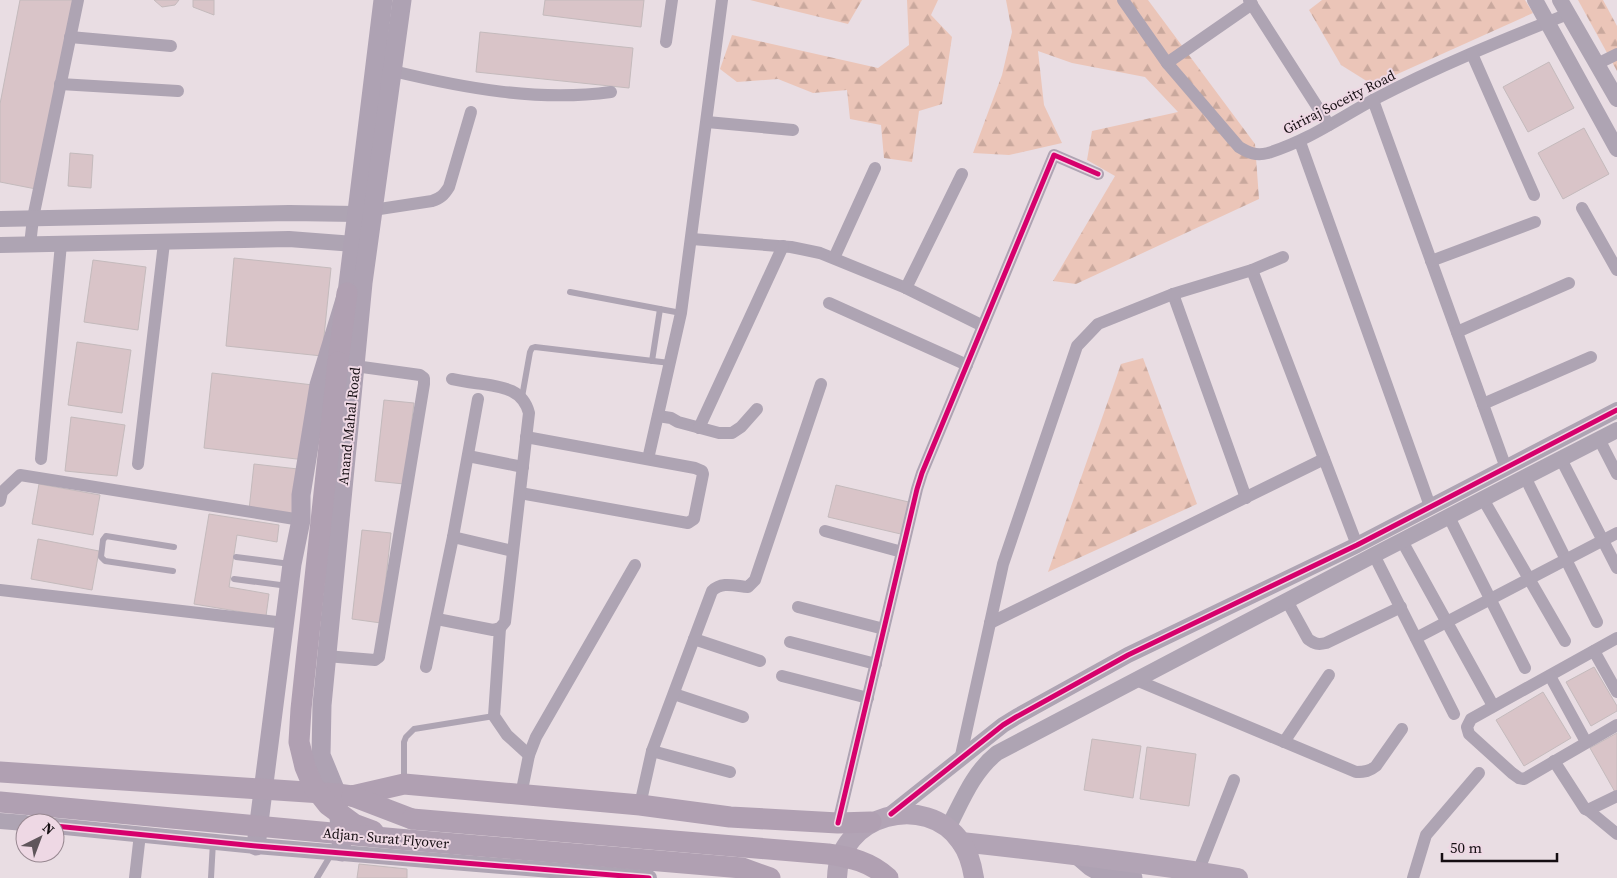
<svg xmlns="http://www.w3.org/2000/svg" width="1617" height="878" viewBox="0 0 1617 878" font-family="'Source Serif 4',serif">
  <defs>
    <pattern id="forest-firs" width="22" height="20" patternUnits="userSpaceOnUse" patternTransform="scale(1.25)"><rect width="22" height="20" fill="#ebc5b8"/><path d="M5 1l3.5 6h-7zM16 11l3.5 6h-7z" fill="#c9a89d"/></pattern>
  </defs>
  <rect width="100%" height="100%" fill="#e9dde3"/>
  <g fill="url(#forest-firs)">
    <path d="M750 0H862L848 24Z"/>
    <path d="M907 0H938L931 15 952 37 942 104 919 111 912 162 884 158 881 125 850 119 847 90 813 93 778 79 737 82 720 69 732 35 878 68 909 45Z"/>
    <path d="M1006 0H1148L1255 144 1259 199 1076 284 1053 281 1115 176 1087 160 1092 131 1178 112 1145 77 1072 63 1038 51 1044 105 1062 143 1009 155 973 153 1002 75 1012 32Z"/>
    <path d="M1322 0H1525L1533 13 1373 85 1341 65 1309 10Z"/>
    <path d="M1578 0H1603L1617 26V71Z"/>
    <path d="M1143 358 1197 504 1048 572 1121 364Z"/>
  </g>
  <g fill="#d9c4c8" stroke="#c4babc">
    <path d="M20 0H73L36 189 0 182V104Z"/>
    <path d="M154 0H179L175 5 162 7Z"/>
    <path d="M193 0H214V15L193 7Z"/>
    <path d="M545 0H644L641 27 543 15Z"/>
    <path d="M480 32 633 48 629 88 476 72Z"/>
    <path d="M1549 62 1574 108 1528 132 1503 87Z"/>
    <path d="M1584 128 1609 174 1563 199 1538 153Z"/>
    <path d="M70 153 93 155 91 188 68 186Z"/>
    <path d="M234 258 331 268 322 356 226 346Z"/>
    <path d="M93 260 146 267 138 330 84 322Z"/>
    <path d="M77 342 131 350 122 413 68 405Z"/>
    <path d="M212 373 313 385 305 460 204 448Z"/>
    <path d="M384 400 414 403 404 484 375 481Z"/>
    <path d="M71 417 125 425 117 476 65 471Z"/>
    <path d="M254 464 298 469 293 515 249 510Z"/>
    <path d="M39 484 100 495 93 535 32 524Z"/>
    <path d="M836 485 913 503 905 535 828 517Z"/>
    <path d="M209 514 279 525 277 542 237 535 229 587 269 594 266 616 194 604Z"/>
    <path d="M362 530 391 533 381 623 352 619Z"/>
    <path d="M38 539 99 551 92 590 31 579Z"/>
    <path d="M1594 667 1617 706V711L1591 726 1566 682Z"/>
    <path d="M1543 692 1571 738 1524 766 1496 720Z"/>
    <path d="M1617 733V790L1615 792 1590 748Z"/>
    <path d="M1092 739 1141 746 1133 798 1084 790Z"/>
    <path d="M1147 747 1196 754 1189 806 1140 799Z"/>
    <path d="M359 864 407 869V878H357Z"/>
  </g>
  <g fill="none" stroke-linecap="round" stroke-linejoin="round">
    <g stroke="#aea4b3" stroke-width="6">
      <path d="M570 292 681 313"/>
      <path d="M652 361 660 309"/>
      <path d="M522 397 530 352 532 348 535 347 670 363"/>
      <path d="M236 557 290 564"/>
      <path d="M173 571 105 561 101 557 103 540 106 536 174 547"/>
      <path d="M234 579 288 586"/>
      <path d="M404 781V742L406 737 414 729 494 716"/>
      <path d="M211 878 213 842"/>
      <path d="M317 878 332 853"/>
    </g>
    <g stroke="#aea4b3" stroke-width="12">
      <path d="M1123 0 1167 63 1239 147C1249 153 1256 156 1268 153 1307 141 1338 119 1373 100 1436 67 1502 40 1568 14"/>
      <path d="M1249 0 1329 125"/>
      <path d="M70 37 171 46"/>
      <path d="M666 42 672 0"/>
      <path d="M1472 54 1534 195"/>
      <path d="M1167 63 1252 4"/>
      <path d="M1597 64 1617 54"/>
      <path d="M393 71C464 88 538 102 611 92"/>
      <path d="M60 84 178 91"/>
      <path d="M1373 100 1506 468"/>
      <path d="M707 122 793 130"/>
      <path d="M1300 142 1430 506"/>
      <path d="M1582 208 1617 270"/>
      <path d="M373 210 432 201C441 198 444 195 449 187L471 112"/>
      <path d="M692 239 791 247 820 253 906 288 983 326"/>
      <path d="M30 245 33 218 78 0"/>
      <path d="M834 258 875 168"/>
      <path d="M1431 261 1535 222"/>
      <path d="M1252 270 1357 545"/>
      <path d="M906 288 962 174"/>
      <path d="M1173 294 1246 498"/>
      <path d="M829 303 967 365"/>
      <path d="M1457 332 1569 283"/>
      <path d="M1483 404 1591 357"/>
      <path d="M658 416 671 418 678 422 719 433H732L741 427 757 409"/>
      <path d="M699 428 783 246"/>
      <path d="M1599 439 1617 474"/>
      <path d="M468 456 523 467"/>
      <path d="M41 459 61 244"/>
      <path d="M648 459 681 313 722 0"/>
      <path d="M1561 459 1617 568"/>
      <path d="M138 464 164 243"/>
      <path d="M1525 477 1597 622"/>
      <path d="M520 493 688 523 694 519 703 474 702 471 695 468 526 437"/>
      <path d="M1483 499 1565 641"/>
      <path d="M0 501 2 492 20 475 301 520"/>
      <path d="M1449 517 1525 668"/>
      <path d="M825 531 902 552"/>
      <path d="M453 537 513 551"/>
      <path d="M1402 541 1491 702"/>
      <path d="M1374 555 1454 714"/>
      <path d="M0 590 285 623"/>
      <path d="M1287 601 1308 639C1315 644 1318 645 1326 643L1401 607"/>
      <path d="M798 607 884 629"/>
      <path d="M437 619 493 630 500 628 505 622 529 413C523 390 504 387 483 384 473 383 462 381 452 379"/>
      <path d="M990 623 1324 459"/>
      <path d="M500 628 494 716 507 735 529 755"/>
      <path d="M1416 638 1617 533"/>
      <path d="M1617 638 1471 719 1467 727 1469 734 1512 773 1519 778 1524 779 1617 725"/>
      <path d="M694 639 760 661"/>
      <path d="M790 642 876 664"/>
      <path d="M1594 651 1617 692"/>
      <path d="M326 656 375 660 379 657 424 384V378L420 375 355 366"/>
      <path d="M426 667 453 537 478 399"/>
      <path d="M782 676 868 698"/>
      <path d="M1550 676 1586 742"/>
      <path d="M1136 680 1356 772C1365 772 1370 771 1376 766L1402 729"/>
      <path d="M674 694 743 717"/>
      <path d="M1284 742 1329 675"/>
      <path d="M652 751 730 772"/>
      <path d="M960 760 1003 564 1077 346 1098 324 1173 294 1252 270 1283 257"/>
      <path d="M1554 761 1585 809 1588 810 1617 796"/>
      <path d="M521 795 529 755 536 737 635 565"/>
      <path d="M640 805 652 751 712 591C722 581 735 586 748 587L755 580 821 384"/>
      <path d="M1588 810 1617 834"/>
      <path d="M838 823 917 489 922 473 1054 155 1098 174"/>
      <path d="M1198 872 1234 780"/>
      <path d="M135 878 140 834"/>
      <path d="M1413 878 1426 835 1479 773"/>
    </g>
    <g stroke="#aea4b3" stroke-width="16">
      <path d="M1535 0 1617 149"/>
      <path d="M1560 0 1617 99"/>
      <path d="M0 219 289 213 357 214"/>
      <path d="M0 245 289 239 354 244"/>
      <path d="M891 814 1003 725 1016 717 1128 655 1357 545 1617 410"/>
      <path d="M0 821 25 823"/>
      <path d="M55 826 256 846 649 878"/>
      <path d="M948 828C962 801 973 772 997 753L1374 555 1617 430"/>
    </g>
    <g stroke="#aea2b3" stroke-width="19">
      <path d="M256 846 292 564 301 520V495L319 385 347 293 383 0"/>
      <path d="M342 852 337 794 321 755 322 705 363 283 402 0"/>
      <path d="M1077 855 1091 867 1100 872 1133 878"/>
    </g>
    <g stroke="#b2a4b5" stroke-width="20">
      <path d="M961 842C1054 852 1146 863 1238 878"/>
      <path d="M837 878C838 815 926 791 961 842 969 853 972 865 974 878"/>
    </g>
    <g stroke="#b0a0b2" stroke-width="21">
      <path d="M338 362 347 293"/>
      <path d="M0 772 337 794 352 796 404 784 640 805 730 817 838 823 871 822"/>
      <path d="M352 796 412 819"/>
    </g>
    <g stroke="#b0a0b2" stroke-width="21">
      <path d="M338 362 301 709 299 742 305 767 313 786 328 805 354 824 373 831"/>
      <path d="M0 802 397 839 742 868 770 878"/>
      <path d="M412 819 828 854C850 857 871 862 888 878"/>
    </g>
    <defs>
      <g id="cycleway">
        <path d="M891 814 1003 725 1016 717 1128 655 1357 545 1617 410"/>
        <path d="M838 823 917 489 922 473 1054 155 1098 174"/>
        <path d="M55 826 256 846 649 878"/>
      </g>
    </defs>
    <use href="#cycleway" stroke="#eed8e4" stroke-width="8"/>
    <use href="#cycleway" stroke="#d6006c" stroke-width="5"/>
  </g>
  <g text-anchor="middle" stroke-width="4" stroke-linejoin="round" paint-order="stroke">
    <g font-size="14" fill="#150e12" stroke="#eed8e4">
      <text transform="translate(1339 102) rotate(-27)" y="5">Giriraj Soceity Road</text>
      <text transform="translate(349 426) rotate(-84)" y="5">Anand Mahal Road</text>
      <text transform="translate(386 838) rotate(5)" y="5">Adjan- Surat Flyover</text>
    </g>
  </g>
  <g transform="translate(40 838) rotate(42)"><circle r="24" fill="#eed8e4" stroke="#978790"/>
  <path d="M0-4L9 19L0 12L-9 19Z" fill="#5f565b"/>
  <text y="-8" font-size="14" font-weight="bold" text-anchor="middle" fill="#150e12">N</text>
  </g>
  <path d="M1442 853v8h115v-8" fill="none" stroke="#150e12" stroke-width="2.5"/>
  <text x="1450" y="853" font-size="15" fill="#150e12" stroke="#eed8e4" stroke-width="4" paint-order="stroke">50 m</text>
</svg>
